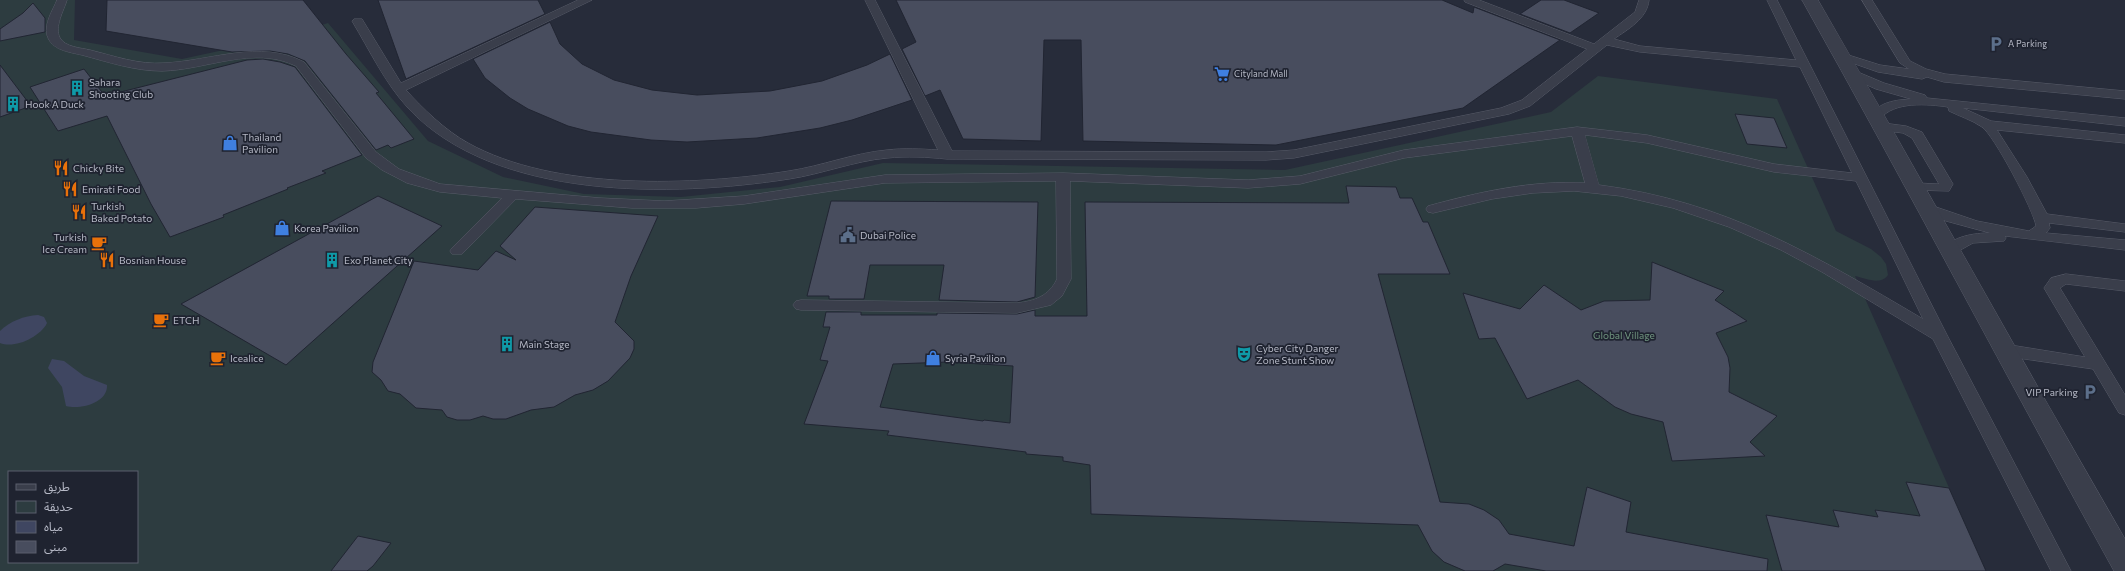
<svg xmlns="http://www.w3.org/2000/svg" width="2125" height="571" viewBox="0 0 2125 571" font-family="Commissioner,'Noto Sans Arabic',sans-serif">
  <rect width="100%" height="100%" fill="#272c3a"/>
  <path fill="#2d3c40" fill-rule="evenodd" d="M0 0H75L74 40 182 59 288 36 328 23 428 141 503 177 584 194 681 197 780 187 883 163 1285 170 1551 112 1598 76 1777 99 1836 231 1871 249 1881 257 1886 264 1888 275C1880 286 1865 278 1855 276L1986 571H0ZM9 472H137V562H9Z"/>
  <g fill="#3f4661">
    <path d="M38 315 44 317 47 323C40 337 15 349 0 343V331C10 321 24 316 38 315Z"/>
    <path d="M52 359 64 361 84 376 107 385C108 403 80 410 66 406L62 387 48 368Z"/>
  </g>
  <g fill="#484d5e" stroke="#212532" fill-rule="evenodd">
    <path d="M107 0H303L346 54 379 92 376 93 414 139 391 148 388 145 376 150 305 61 288 54 270 51 232 52 106 31Z"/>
    <path d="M378 0H538L545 14 406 79Z"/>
    <path d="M896 0H1442L1473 13 1474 7 1560 40 1463 108 1276 145 1083 141 1081 40H1044L1041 141 963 139 940 90 925 96 902 49 916 42Z"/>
    <path d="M1541 0H1564L1599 13 1570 33 1520 14Z"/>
    <path d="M33 3 45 18V32L0 41V29L23 13Z"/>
    <path d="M550 22 560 44 582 64 614 80 652 90 697 95 770 91 822 81 867 65 890 54 912 100 852 120 820 128 757 138 687 142 651 140 591 132 568 126 528 109 510 98 485 78 473 59Z"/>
    <path d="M263 59 280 62 295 67 362 155 322 171 326 173 287 188 288 189 223 215 224 217 170 237 151 204 107 116 58 131 30 87 84 69 105 96 247 60Z"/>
    <path d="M0 65 31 106 0 117Z"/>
    <path d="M1735 114 1774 118 1787 148 1747 144Z"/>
    <path d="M1346 186 1396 187 1400 198H1412L1423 222H1428L1450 274H1378L1440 502 1469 504 1484 510 1499 520 1509 534 1574 546 1587 487 1631 502 1626 532 1768 559 1767 571H1546L1505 564 1493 571H1465L1444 562 1432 551 1418 525 1091 514 1090 465 1063 461V457L1026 454V452L887 435 889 431 804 424 828 361 820 360 830 327H823L826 312H861V315H937V313L1017 314 1035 310V316H1087L1085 202 1349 203ZM948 362 1013 366 1010 423 984 420 983 421 880 407 893 364Z"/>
    <path d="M378 196 442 226 286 365 181 304Z"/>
    <path d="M831 201 1038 202 1035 297 1017 302 939 300 944 265H870L864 299H829V296H807Z"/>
    <path d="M535 207 658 216 631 276 615 322 634 341V349L630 358 608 381 593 390 575 395 554 407 531 410 506 419H493L483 416 470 420H457L447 417 442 410 416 408 400 394 388 391 381 380 372 372 373 362 414 261 478 270 496 251 516 260 500 246Z"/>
    <path d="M1652 262 1724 291 1715 300 1747 321 1716 333 1728 357 1730 368 1729 392 1777 416 1750 442 1765 456 1672 461 1663 422 1631 414 1615 407 1578 380 1527 399 1495 338 1479 339 1463 293 1520 309 1544 285 1581 310 1604 301 1650 300Z"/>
    <path d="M1906 482 1949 488 1986 571H1782L1766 515 1839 527 1833 510 1878 517 1875 510 1920 516Z"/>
    <path d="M358 536 391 543 373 566 367 571H331Z"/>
  </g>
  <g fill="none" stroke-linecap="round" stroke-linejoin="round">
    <defs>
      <g id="service">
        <path d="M57 0H67C64 10 54 27 60 38 65 47 81 48 90 50 114 56 139 65 164 63 211 61 260 39 304 62L376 152 399 169 440 184 600 198 664 201 744 196 885 175 1063 173 1248 180 1300 176 1404 150 1577 127 1647 135 1774 164 1852 173 1800 67 1640 52 1607 45 1530 106 1509 114 1294 158 1266 160 947 159C927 157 907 156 887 158 854 161 822 174 789 179 672 197 495 201 408 108 385 83 370 51 352 21L354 19H362L401 83 578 0H592L406 90C422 108 446 131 468 143 554 191 694 186 789 171 822 166 854 153 887 150 904 148 921 149 938 150L865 0H875L952 151 1266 152 1294 150 1501 108 1522 100 1587 49 1465 2 1464 0H1479L1594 44 1635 12 1639 0H1649C1647 19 1628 29 1614 39L1640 46 1796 60 1767 0H1777L1947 335 2071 571H2051L1933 339 1822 272 1781 250 1729 227 1673 208 1621 196 1574 191 1533 193 1492 199 1433 213 1428 212 1426 209 1428 206C1479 192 1532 180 1585 183L1572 136 1404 158 1300 184 1248 188 1070 181 1071 279 1062 296 1051 305 1017 313 801 310 796 309 793 305 796 301 801 300 1017 303C1035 301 1049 296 1057 279L1056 181 885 183 744 204 696 208H632L516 199 462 254H452L450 251 452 248 502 198 440 192 407 183 382 170 366 158 296 66C254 45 206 70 162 71 135 71 108 62 82 55 69 52 51 50 47 35 44 23 53 10 57 0ZM1585 135 1647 143 1774 172 1856 181 1923 319C1816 256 1725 201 1599 185Z"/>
        <path d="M1862 0H1872L1910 61 1926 69 1945 74 2125 91V99L1944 82 1927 77 1922 79 1878 72 1838 58 1836 56 1838 54 1842 53 1880 65 1909 69 1900 63Z"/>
        <path d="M1853 70 1884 83 1925 95 1927 98 2125 118V126L1963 108 1991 121 2125 135V143L1997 130 2027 177 2047 214 2125 224V232L2049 223 2050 228 2046 233 2125 240V250L2005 236 2006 238 2004 241 1973 243 1955 253H1945L1943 250C1952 236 1975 233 1990 233L1946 221 1923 212 1921 209 1923 206H1933L1977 221 2029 231 2036 226C2034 211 1994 135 1982 127 1972 120 1959 116 1949 111L1948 107C1928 104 1894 101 1880 119H1872L1870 116C1879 102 1895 100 1911 99L1876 89 1849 77 1847 74Z"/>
        <path d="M1883 123 1906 126 1922 132 1953 184 1949 191 1912 190 1910 187 1917 183 1939 184 1912 138 1903 133 1879 130 1877 127Z"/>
        <path d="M2066 274 2125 281V291L2066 284 2060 288 2125 395V415L2119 413 2093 369 2004 356 1998 354 1996 350 1998 346 2004 344 2085 357 2044 288 2051 278Z"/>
      </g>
      <path id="tertiary" d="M1802 0H1818C1922 179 2021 360 2125 539V571H2114C2009 381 1908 189 1802 0Z"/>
    </defs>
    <use href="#service" stroke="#585c69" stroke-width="1"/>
    <use href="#tertiary" stroke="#585c69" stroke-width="1"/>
    <use href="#service" fill="#3a3e4b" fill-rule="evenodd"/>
    <use href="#tertiary" fill="#3a3e4b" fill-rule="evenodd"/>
  </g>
  <defs>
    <symbol id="parking-bare" viewBox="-9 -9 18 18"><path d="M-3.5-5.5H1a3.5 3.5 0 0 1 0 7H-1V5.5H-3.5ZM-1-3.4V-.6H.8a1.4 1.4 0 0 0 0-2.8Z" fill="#5c6f8a" stroke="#1f2330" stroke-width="2.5" paint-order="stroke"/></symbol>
    <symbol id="supermarket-bare" viewBox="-9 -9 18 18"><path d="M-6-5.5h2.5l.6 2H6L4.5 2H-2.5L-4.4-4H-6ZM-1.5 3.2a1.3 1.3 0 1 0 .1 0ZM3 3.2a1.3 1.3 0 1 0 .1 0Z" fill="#3f7fe0" stroke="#1f2330" stroke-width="2.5" paint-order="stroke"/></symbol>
    <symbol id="building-bare" viewBox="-9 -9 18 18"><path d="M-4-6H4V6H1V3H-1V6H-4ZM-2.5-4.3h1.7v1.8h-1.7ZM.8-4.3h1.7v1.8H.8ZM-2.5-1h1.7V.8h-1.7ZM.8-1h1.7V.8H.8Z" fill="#0f9aa8" stroke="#1f2330" stroke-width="2.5" paint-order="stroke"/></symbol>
    <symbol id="shop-bare" viewBox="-9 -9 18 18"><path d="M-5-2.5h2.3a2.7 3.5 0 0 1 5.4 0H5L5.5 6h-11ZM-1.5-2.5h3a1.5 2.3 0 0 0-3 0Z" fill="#3f7fe0" stroke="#1f2330" stroke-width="2.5" paint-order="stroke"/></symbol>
    <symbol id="restaurant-bare" viewBox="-9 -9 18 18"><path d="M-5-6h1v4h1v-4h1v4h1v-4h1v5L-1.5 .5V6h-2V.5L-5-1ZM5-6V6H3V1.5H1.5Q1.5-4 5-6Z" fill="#e8710a" stroke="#1f2330" stroke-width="2.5" paint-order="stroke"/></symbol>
    <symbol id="civic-bare" viewBox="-9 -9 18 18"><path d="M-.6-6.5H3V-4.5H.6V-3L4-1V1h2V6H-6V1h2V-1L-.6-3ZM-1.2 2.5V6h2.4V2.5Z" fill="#5c6f8a" stroke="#1f2330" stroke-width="2.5" paint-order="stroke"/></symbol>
    <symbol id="cafe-bare" viewBox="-9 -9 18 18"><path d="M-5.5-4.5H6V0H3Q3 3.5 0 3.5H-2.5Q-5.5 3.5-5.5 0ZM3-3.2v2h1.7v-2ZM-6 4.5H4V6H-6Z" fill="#e8710a" stroke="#1f2330" stroke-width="2.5" paint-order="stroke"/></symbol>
    <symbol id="theatre-bare" viewBox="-9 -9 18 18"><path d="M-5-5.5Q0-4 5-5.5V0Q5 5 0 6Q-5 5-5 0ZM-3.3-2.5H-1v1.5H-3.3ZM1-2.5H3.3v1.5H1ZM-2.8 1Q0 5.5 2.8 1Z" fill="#0f9aa8" stroke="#1f2330" stroke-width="2.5" paint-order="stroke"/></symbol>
  </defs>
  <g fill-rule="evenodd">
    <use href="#parking-bare" x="1985" y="33" width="22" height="22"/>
    <use href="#supermarket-bare" x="1211" y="63" width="22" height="22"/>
    <use href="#building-bare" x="66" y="77" width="22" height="22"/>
    <use href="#building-bare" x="2" y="93" width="22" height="22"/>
    <use href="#shop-bare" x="219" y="132" width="22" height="22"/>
    <use href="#restaurant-bare" x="50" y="157" width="22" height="22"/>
    <use href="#restaurant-bare" x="59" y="178" width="22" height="22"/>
    <use href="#restaurant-bare" x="68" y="201" width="22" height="22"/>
    <use href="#shop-bare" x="271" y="217" width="22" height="22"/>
    <use href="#civic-bare" x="837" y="224" width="22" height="22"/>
    <use href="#cafe-bare" x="88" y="232" width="22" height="22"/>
    <use href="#restaurant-bare" x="96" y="249" width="22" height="22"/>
    <use href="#building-bare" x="321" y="249" width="22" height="22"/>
    <use href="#cafe-bare" x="150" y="309" width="22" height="22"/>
    <use href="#building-bare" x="496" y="333" width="22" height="22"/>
    <use href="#theatre-bare" x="1233" y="343" width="22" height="22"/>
    <use href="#cafe-bare" x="207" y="347" width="22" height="22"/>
    <use href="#shop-bare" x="922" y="347" width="22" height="22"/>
    <use href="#parking-bare" x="2079" y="381" width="22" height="22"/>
  </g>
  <g text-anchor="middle" stroke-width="3.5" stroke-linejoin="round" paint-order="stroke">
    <g font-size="9" fill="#b6b9c6" stroke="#1f2330" text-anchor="start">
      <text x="2008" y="47">A Parking</text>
      <text x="1234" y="77">Cityland Mall</text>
    </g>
    <g font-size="10" fill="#b6b9c6" stroke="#1f2330" text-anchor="start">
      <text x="89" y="86">Sahara<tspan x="89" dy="12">Shooting Club</tspan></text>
      <text x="25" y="108">Hook A Duck</text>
      <text x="242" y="141">Thailand<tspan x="242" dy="12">Pavilion</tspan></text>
      <text x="73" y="172">Chicky Bite</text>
      <text x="82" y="193">Emirati Food</text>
      <text x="91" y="210">Turkish<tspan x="91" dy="12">Baked Potato</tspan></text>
      <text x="294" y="232">Korea Pavilion</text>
      <text x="860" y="239">Dubai Police</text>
      <text x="87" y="241" text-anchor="end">Turkish<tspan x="87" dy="12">Ice Cream</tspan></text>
      <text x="119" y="264">Bosnian House</text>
      <text x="344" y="264">Exo Planet City</text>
      <text x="173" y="324">ETCH</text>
      <text x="519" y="348">Main Stage</text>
      <text x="1256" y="352">Cyber City Danger<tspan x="1256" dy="12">Zone Stunt Show</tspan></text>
      <text x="230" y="362">Icealice</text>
      <text x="945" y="362">Syria Pavilion</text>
      <text x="2078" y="396" text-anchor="end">VIP Parking</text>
    </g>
    <g font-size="10" fill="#70947f" stroke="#1f2330">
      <text x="1624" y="339">Global Village</text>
    </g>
  </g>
  <rect x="8" y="471" width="130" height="92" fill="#1f2330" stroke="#5b5f6c"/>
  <rect x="16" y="484" width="20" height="6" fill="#3a3e4b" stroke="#5b5f6c"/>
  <text x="44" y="491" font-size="12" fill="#b6b9c6">طريق</text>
  <rect x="16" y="501" width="20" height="12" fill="#2d3c40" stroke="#5b5f6c"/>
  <text x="44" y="511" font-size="12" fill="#b6b9c6">حديقة</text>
  <rect x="16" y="521" width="20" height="12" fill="#3f4661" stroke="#5b5f6c"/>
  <text x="44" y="531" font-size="12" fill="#b6b9c6">مياه</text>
  <rect x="16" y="541" width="20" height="12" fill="#484d5e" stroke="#5b5f6c"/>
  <text x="44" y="551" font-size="12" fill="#b6b9c6">مبنى</text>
</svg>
